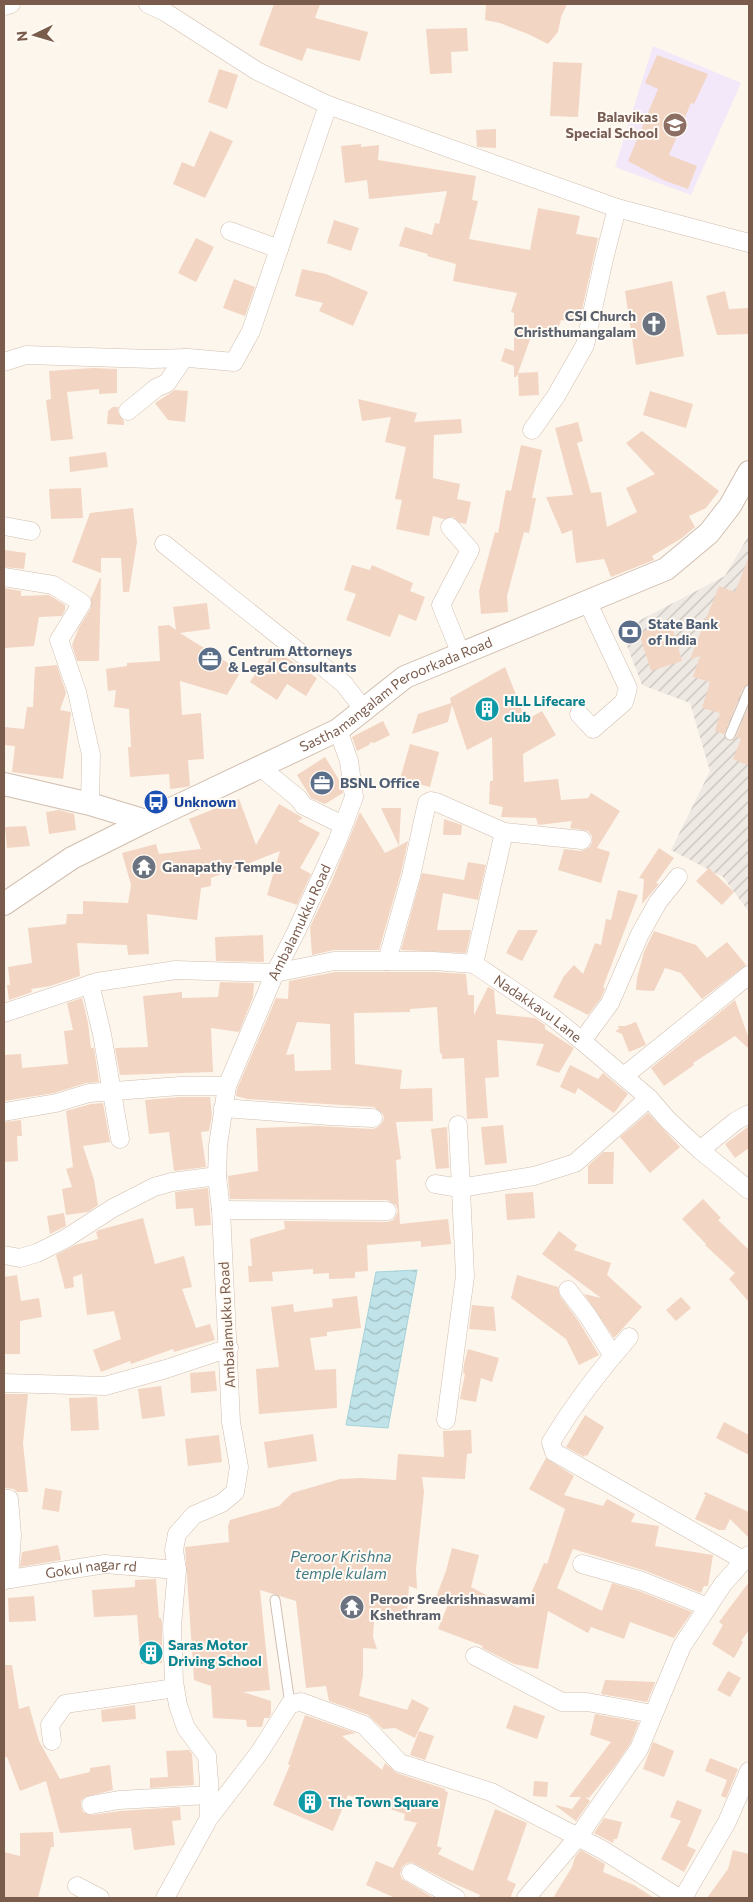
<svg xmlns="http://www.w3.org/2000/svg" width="753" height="1902" viewBox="0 0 753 1902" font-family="Commissioner,sans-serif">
  <defs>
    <pattern id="industrial-furrows" width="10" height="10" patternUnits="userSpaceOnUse" patternTransform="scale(1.25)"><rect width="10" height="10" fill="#efe9e4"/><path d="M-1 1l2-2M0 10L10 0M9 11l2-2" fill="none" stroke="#c7c0bb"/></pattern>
    <pattern id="water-waves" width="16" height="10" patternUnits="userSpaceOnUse" patternTransform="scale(1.25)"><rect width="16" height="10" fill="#bfe3e8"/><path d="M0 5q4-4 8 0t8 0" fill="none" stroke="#a0bbbe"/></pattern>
  </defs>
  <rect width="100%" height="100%" fill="#fdf6ec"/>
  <path fill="url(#industrial-furrows)" d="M749 535V912L723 877 671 850 710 771 690 703 642 685 621 630 725 576Z"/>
  <path fill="#f3e8fa" d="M653 46 741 83 691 195 615 167Z"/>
  <path fill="url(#water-waves)" stroke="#a5d3da" d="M417 1270 388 1428 346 1425 376 1272Z"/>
  <g fill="#f3d5c3" fill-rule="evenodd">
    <path d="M274 4H320L315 18 368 32 360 61 307 48 302 61 259 45Z"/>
    <path d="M486 4H567L561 17 558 32 548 44 528 34 500 23 485 20Z"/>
    <path d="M467 28 468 51 451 52 452 73 430 74 426 29Z"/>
    <path d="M657 55 708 74 694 104 691 103 669 155 697 166 688 189 663 180 628 161 658 89 645 83Z"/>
    <path d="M553 62 582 63 578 117 550 116Z"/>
    <path d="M219 69 238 75 227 109 208 102Z"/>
    <path d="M496 129V148L477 147 476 130Z"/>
    <path d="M210 131 233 141 205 198 173 184 182 162 194 167Z"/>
    <path d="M361 144V147L379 145 378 160 476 176 472 200 478 201 469 239 530 250 538 208 580 216 576 234 598 238 579 323 561 320 555 338 533 331 518 373 538 372 539 395 519 396 518 374 516 377H514V366L501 361 505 348 514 351V313L511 312 517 293 453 281 456 264 427 256 428 254 399 246 405 227 432 235 435 223 439 224 447 191 369 199 367 180 345 183 341 146Z"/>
    <path d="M334 220 359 228 351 251 327 243Z"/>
    <path d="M196 238 214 247 196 282 178 273Z"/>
    <path d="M302 269 326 274 368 292 353 326 319 311 323 303 295 296Z"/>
    <path d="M234 279 255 287 245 316 223 308Z"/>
    <path d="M672 281 684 356 636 365 625 291Z"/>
    <path d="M725 291 729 309 749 308V334L717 335 706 296Z"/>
    <path d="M93 368 117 369V393L99 394V389L67 392 73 439 51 441 46 400 51 399 49 371Z"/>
    <path d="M175 390 188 391 185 422 168 420 155 403Z"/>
    <path d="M650 391 693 404 686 428 643 415Z"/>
    <path d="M358 399 417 413 414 422 461 419 462 433 434 435 433 478 460 484 457 499 471 502 466 524 460 523 453 517 443 519 433 516 429 536 396 529 402 500 395 499 406 447 385 442 391 417 362 421Z"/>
    <path d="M113 407H118V413L124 421V425L107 424 108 411Z"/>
    <path d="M578 422 583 441 577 443 591 493 601 492 607 527 637 512 626 488 655 474 626 443 642 431 719 491 706 508 689 516 695 527 682 538 652 556 654 560 611 577 604 559 576 563 572 530 562 534 546 497 573 495 555 428Z"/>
    <path d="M521 445 542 450 532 498H536L529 533 524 532 507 596 508 612 481 614 479 591 495 532 498 533 506 490 511 491Z"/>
    <path d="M106 452 108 467 70 472 69 457Z"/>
    <path d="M81 488 83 518 51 519 49 489Z"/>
    <path d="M133 508 137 542 129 592H123L121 558H101V573L72 562 90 513Z"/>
    <path d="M4 550 26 553 24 569 4 567Z"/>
    <path d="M748 559 749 684 743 688 724 734 715 731 720 713 702 708 710 682 693 677 700 656 690 659 719 586 735 592Z"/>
    <path d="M352 565 370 570 372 565 413 583 410 591 425 597 416 621 399 614 390 637 346 620 356 594 344 590Z"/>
    <path d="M100 578H101L99 661H77L72 645 79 627 91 608V598Z"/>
    <path d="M4 588 21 591V596L49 595 65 605V610L62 616 39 617 34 646 4 648Z"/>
    <path d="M207 603 210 629 180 633 241 671 227 695 180 681 182 715 201 713 204 759 188 760 190 786 186 787 170 789 169 774 130 777 128 747H131L129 709 114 707 116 690 108 691 106 669 127 666V663L160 661 158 626 169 625 176 630 173 607Z"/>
    <path d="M671 623 682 661 651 671 639 633Z"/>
    <path d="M275 650 317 678 306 696 287 684 277 700 250 682 259 668 262 671Z"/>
    <path d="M57 665 66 693 60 710 71 712 63 779 12 772 15 746 4 745V727L24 729 27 707H33L35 667Z"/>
    <path d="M505 667 526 720 542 711 556 735 523 754 524 782 558 779 561 800 588 798 591 793 620 811 597 848 610 852 601 883 558 870 564 849 581 851 590 847 592 842V836L588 831 570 828 572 821 538 825 536 818 501 817 503 807 489 804 490 781H493L492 737 467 750 452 705 448 722 412 734 418 714 451 703 450 698Z"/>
    <path d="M749 705V766L733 759 741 739 736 737Z"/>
    <path d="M383 721 390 735 374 743 371 742 369 745 357 751 352 737Z"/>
    <path d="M410 744 439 752 430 787 400 779Z"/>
    <path d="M325 757 341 783 343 793 325 804 311 798 297 775Z"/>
    <path d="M239 799 256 845 279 804 303 818 298 821 320 833 300 868 311 874 297 905 267 895 280 851 211 878V886L201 888 197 920 147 914 149 954 128 955 127 945 77 943 80 976 50 986 31 989 32 992 9 1000 7 985H10L8 967 32 963 28 928 66 924 67 914H83V901L128 903 131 885 122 853 156 844 159 854 201 849 189 819Z"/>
    <path d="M381 808H401L399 846 408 841 401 873 379 950H334L312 955 310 927 331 883 360 812 385 853 399 846Z"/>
    <path d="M59 810 74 814 76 830 49 834 46 812Z"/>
    <path d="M444 819 462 825 461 835H443Z"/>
    <path d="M26 826 30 846 7 848 5 827Z"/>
    <path d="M659 848 674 858 656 883 659 884 642 904 644 879 639 878Z"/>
    <path d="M468 862 486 865 478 900 443 893 437 930H471L466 953 401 950 422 873 464 880Z"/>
    <path d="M709 868 734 892 722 905 696 881Z"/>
    <path d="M618 890 638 895 603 987 605 988 601 998 588 1015 553 997 564 976 574 965 583 974 595 943 601 945 606 919 611 920Z"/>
    <path d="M518 930H538L522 961 506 953Z"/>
    <path d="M654 931 696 945 707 958 727 942 746 965 702 999 681 973 665 968 654 991 636 990 637 978 644 952Z"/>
    <path d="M263 935 264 962 216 961 215 937Z"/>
    <path d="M335 972H434L466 974 468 995H474V1015L488 987 494 990 496 1014 535 1018 545 1025V1029L574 1048 559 1073 536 1065 544 1044 497 1040 499 1077 485 1078 488 1118 467 1119 464 1058 442 1059V1053L440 1054 437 1007 410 1009V1012L354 1013 355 1064 402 1070 400 1089 432 1088 433 1121 396 1122 401 1159 396 1160 400 1224 448 1219 451 1244 421 1247V1241L367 1245 368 1271 355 1272V1278L329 1279V1273L313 1274V1269L272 1272 273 1281 249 1282 248 1266H252L250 1239 285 1229 284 1221 387 1222 393 1220 396 1216 398 1211 396 1205 387 1200 230 1199 228 1176 258 1171 256 1128 317 1126 373 1129 378 1127 382 1123 384 1118 382 1113 374 1107 247 1099 236 1096 237 1089 276 998 288 999 289 981ZM297 1022 330 1024 331 1070 295 1071 294 1054 286 1055Z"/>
    <path d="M220 982 254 983 253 997 239 1032 211 1028 213 1072 120 1075 115 1048 148 1047 143 996 182 992V998L218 997Z"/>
    <path d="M82 998 88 1023 91 1048H94L99 1082 86 1083 54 1093 4 1101V1055L21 1054 22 1068 68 1064 64 1031 73 1030 67 1003Z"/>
    <path d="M735 1000 749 1039V1049L735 1036 693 1063 694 1065 664 1086 651 1068Z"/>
    <path d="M636 1022 646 1045 629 1052 622 1034 615 1031 619 1029 618 1026H625Z"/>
    <path d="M570 1065 598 1079 603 1073 628 1094 614 1113 578 1088 575 1094 560 1087Z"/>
    <path d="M180 1097H210L212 1115 209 1131 201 1132 206 1167 174 1171 169 1132 149 1134 145 1100Z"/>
    <path d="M103 1103 110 1142 83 1146 94 1180 98 1205 88 1212 66 1215 62 1189 72 1187 66 1169 73 1167 66 1111 91 1104Z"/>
    <path d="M648 1113 680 1147 650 1173 620 1137Z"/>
    <path d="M21 1120 22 1136H17L18 1161 4 1162V1122Z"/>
    <path d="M503 1125 507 1163 485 1165 481 1127Z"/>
    <path d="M749 1126V1148L735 1158 725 1144Z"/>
    <path d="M447 1127 449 1168 436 1169 431 1129Z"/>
    <path d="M603 1152H614L613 1184H588V1166Z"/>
    <path d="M208 1188 211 1225 195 1226 193 1208 176 1209 175 1192Z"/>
    <path d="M533 1192 535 1218 507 1220 505 1194Z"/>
    <path d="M703 1199 721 1218 718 1220 749 1250V1302L729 1279 735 1273 705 1245 706 1244 682 1219Z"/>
    <path d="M64 1213 66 1226 50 1234 47 1216Z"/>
    <path d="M143 1218 155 1264 184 1256 192 1287 182 1289 196 1328 210 1324 215 1340 174 1352 173 1349 131 1364 130 1361 101 1372 93 1350 121 1339 114 1311 87 1315 82 1274 73 1277 74 1287 65 1289 56 1255 75 1245 98 1239 96 1232 99 1230Z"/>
    <path d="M559 1231 577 1245 574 1250 611 1263 607 1275 642 1307 614 1338 584 1294 601 1298 542 1254Z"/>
    <path d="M17 1275 21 1301 39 1298 42 1317 20 1321V1354H4V1277Z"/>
    <path d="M517 1275 558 1287 560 1296 579 1322 599 1355 579 1365 566 1339 511 1298Z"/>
    <path d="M357 1296 361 1328 327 1332V1336L310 1338 315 1370 336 1369 337 1408 259 1414 256 1369 279 1367 271 1307 293 1304 294 1312 333 1307 332 1299Z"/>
    <path d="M681 1297 691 1308 676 1321 666 1310Z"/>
    <path d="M472 1305 494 1307 496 1331 469 1329Z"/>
    <path d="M468 1349 499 1358 492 1382 481 1378 476 1402 460 1399 465 1374 463 1373 464 1364Z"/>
    <path d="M215 1371 217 1391 191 1393 190 1373Z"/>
    <path d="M161 1386 165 1416 142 1419 138 1389Z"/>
    <path d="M4 1394H28L23 1443 28 1492H17L14 1489 4 1488Z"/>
    <path d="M97 1397 99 1430 71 1431 69 1398Z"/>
    <path d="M585 1415 604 1427 587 1456 585 1455 584 1457 566 1447Z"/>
    <path d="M724 1422 749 1435V1455L716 1438Z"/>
    <path d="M471 1430 472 1453 467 1454 465 1479 422 1477 424 1492 416 1569 417 1589 409 1586 407 1613 392 1620 374 1621 373 1637 377 1649 363 1648V1676L359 1696 407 1710 412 1699 429 1708 415 1738 395 1728 383 1729 368 1715 329 1701 326 1686 306 1688 296 1601 260 1590 270 1690 243 1692 271 1701V1714L269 1718H264L262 1727H247L246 1720 213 1718 211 1686 194 1680 185 1547 229 1542 228 1526 230 1520 279 1506 292 1493 340 1479 361 1478 396 1480 398 1454 444 1457 443 1431Z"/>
    <path d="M313 1434 317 1461 268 1468 264 1442Z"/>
    <path d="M219 1435 222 1462 188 1466 185 1439Z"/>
    <path d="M546 1458 574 1476 564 1495 603 1506 607 1499 635 1514 631 1522 659 1526 655 1546 713 1555 708 1586H704L701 1593 646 1571 573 1549 557 1588 602 1611 612 1583 639 1591 692 1612 674 1638 630 1622 624 1639 591 1627 588 1633 548 1611 538 1669 514 1664 482 1648 483 1646 438 1629 449 1602 436 1597 446 1571 452 1548 479 1555 471 1587 507 1606 508 1603 518 1608 531 1594 544 1563 547 1564 565 1509 529 1489Z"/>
    <path d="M45 1488 62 1491 59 1512 42 1509Z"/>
    <path d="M705 1492 749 1512V1538L730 1519 725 1530H719L695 1519 706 1495 704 1494Z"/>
    <path d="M58 1545 61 1560 20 1567 22 1552Z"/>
    <path d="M156 1579 159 1618H161L162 1622V1663L141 1664 137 1615 94 1617 92 1590 135 1587V1580Z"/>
    <path d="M749 1582V1630L741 1641 743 1642 734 1658 712 1644 723 1625 719 1622Z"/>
    <path d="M34 1596 36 1621 9 1622 8 1598Z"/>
    <path d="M4 1665H12L19 1709 29 1706 39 1741 60 1779 90 1772V1768L110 1765 113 1790 85 1797 81 1801V1806L83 1812 92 1815 120 1811 180 1807 181 1820 172 1821 175 1845 134 1850 131 1828 60 1833 46 1781 20 1791 7 1757 4 1758Z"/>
    <path d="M728 1671 741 1678 730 1697 717 1690Z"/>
    <path d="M605 1680 655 1682V1683L647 1702 601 1694Z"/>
    <path d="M135 1705 136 1719 102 1722 101 1710Z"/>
    <path d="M514 1705 545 1716 537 1739 506 1728Z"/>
    <path d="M595 1714 639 1722 630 1744 615 1766 589 1798 585 1797 590 1801 576 1821 556 1806V1805L572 1809 581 1797H569L611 1742 590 1735Z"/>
    <path d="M305 1715 356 1733 342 1736 382 1770 385 1763 397 1773 445 1789V1791L448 1792 437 1846 442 1848 438 1854 473 1871 495 1809 527 1823 507 1880 516 1884 510 1898H478L480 1895 446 1880 411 1862 406 1864 402 1867 400 1874 402 1879 432 1897 395 1898 366 1885 376 1861 393 1868 417 1823 404 1820 405 1814 348 1795 333 1831 273 1805 290 1765 288 1764Z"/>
    <path d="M419 1731 434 1736 425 1760 410 1755Z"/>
    <path d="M653 1742 674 1751 664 1777 643 1769Z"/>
    <path d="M189 1750 192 1754 194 1785 150 1788V1778L168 1777 166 1751Z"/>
    <path d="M710 1758 738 1769 726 1798 721 1796 727 1780 705 1771Z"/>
    <path d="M534 1781 548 1782 547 1797 533 1796Z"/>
    <path d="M677 1800 702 1810 687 1846 696 1850 684 1872 661 1859 681 1821 670 1817Z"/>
    <path d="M604 1818 622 1822 617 1839H614L613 1843 594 1833Z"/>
    <path d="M53 1832 54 1847H51L38 1898H4V1852L20 1856V1833Z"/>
    <path d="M581 1850 605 1864 603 1872 634 1885 654 1898H553L572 1867 575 1857Z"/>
    <path d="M733 1850 749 1854V1898H707L728 1869Z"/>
  </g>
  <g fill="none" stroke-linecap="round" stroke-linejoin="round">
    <defs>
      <g id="service">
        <path d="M730 735 749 690"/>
        <path d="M275 1600 290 1704"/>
      </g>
      <g id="minor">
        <path d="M148 4 165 12 257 71 328 105 617 208 749 243"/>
        <path d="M4 6 11 4"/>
        <path d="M230 231 279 249"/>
        <path d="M4 362 26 355 152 359 189 358 234 362 251 331 328 105"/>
        <path d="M128 411 156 388 167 383 184 358"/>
        <path d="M532 430 556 396 585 345 604 259 617 208"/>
        <path d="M4 526 31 531"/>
        <path d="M450 527 470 550 441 605 461 654"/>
        <path d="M164 544 279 636 303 655 321 665 344 684 364 710"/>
        <path d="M4 577 53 585 82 603 59 640 77 692 91 755 90 804"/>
        <path d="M579 714 593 729 624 702 628 688 587 601"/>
        <path d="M260 767 298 798 304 806 343 825"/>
        <path d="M387 961 411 876 427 803 431 801 436 802 504 832"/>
        <path d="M474 964 504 832 582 840"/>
        <path d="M90 984 102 1034 120 1139"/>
        <path id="s1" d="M4 1013 97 982 176 970 275 973 334 961H434L474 964 551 1016 582 1041 649 1098 667 1119 700 1150 749 1190"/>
        <path d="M582 1041 610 1003 640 934 658 902 678 877"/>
        <path d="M624 1076 749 975"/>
        <path d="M223 1108 330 1116 373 1118"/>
        <path d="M4 1112 56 1103 89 1093 180 1086H227"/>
        <path d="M700 1150 736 1121 749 1114"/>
        <path d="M435 1184 460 1188 534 1176 575 1163 649 1098"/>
        <path d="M221 1210 387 1211"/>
        <path d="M4 1255 20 1258 37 1253 65 1239 113 1208 154 1187 172 1182 217 1176"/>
        <path d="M568 1290 588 1316 613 1356"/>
        <path d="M629 1337C600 1370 574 1404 551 1442L554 1452 743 1560"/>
        <path d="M4 1383 105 1386 166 1369 229 1348"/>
        <path d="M446 1420 465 1276 458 1125"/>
        <path d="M4 1499H9L12 1535 9 1579"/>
        <path d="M582 1564 642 1581 708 1607"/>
        <path id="s2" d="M4 1580 105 1564 177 1570"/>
        <path d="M475 1656 562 1702H587L653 1714"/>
        <path d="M52 1741 50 1725 65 1704 175 1688"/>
        <path d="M91 1805 119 1800 209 1795"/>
        <path d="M209 1818 259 1753 290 1704 301 1702 364 1725 400 1763 491 1792 603 1850 679 1898"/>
        <path d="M411 1873 456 1898"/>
        <path d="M77 1886 100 1898"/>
        <path id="s3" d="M165 1898 209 1818V1781L207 1756 186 1728 178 1705 174 1682 172 1626 177 1570 174 1550 177 1534 194 1515 222 1503 235 1492 239 1467 231 1422 221 1210 217 1176 218 1145 227 1086 275 973 296 932 337 842 354 797 349 761 338 730"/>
        <path d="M526 1898 578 1837 639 1749 682 1646 723 1584 749 1555"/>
        <path d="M683 1898 727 1822 749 1771"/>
      </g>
      <g id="tertiary">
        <path id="s4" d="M4 784 90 804 146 821 338 730 405 677 666 569 709 533 730 506 749 472"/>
        <path d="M4 904 72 858 146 821"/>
      </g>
    </defs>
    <use href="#service" stroke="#d1beb0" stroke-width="11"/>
    <use href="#minor" stroke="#d1beb0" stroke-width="19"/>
    <use href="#tertiary" stroke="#d1beb0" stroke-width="24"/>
    <use href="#service" stroke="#fff" stroke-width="9"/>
    <use href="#minor" stroke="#fff" stroke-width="18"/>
    <use href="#tertiary" stroke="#fff" stroke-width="22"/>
  </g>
  <defs>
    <symbol id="school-disc" viewBox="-11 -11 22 22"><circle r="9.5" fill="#8d6e63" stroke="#fffaf3"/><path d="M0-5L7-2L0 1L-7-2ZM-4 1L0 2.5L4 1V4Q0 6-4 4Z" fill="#fff"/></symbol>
    <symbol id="church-disc" viewBox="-11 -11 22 22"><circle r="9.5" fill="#6b7280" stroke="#fffaf3"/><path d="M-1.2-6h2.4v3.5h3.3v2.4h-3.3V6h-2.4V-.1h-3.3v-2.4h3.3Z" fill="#fff"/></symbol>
    <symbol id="bank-disc" viewBox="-11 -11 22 22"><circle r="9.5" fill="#5c6f8a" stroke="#fffaf3"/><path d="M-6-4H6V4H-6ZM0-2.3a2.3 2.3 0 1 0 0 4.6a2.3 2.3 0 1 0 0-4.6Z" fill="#fff"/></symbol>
    <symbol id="office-disc" viewBox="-11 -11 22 22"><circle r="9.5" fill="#5c6f8a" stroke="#fffaf3"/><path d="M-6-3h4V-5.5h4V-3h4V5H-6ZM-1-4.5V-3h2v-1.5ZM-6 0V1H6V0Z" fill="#fff"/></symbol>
    <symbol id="building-disc" viewBox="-11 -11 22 22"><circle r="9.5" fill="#0f9aa8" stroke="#fffaf3"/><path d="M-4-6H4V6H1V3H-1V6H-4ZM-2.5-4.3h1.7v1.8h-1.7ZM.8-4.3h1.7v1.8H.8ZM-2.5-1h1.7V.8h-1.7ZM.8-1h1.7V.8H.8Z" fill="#fff"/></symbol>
    <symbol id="bus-disc" viewBox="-11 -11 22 22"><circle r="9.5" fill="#1a4fb4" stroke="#fffaf3"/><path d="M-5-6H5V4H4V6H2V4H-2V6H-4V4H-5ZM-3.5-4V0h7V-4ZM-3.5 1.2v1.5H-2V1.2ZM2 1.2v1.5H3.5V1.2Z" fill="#fff"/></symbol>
    <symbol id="temple-disc" viewBox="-11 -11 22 22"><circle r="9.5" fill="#6b7280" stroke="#fffaf3"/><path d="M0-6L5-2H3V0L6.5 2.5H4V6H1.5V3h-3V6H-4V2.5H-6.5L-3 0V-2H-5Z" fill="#fff"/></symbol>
  </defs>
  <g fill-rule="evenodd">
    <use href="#school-disc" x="661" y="111" width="28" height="28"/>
    <use href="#church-disc" x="640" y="310" width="28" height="28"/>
    <use href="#bank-disc" x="616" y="618" width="28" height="28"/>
    <use href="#office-disc" x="196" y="645" width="28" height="28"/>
    <use href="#building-disc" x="473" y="695" width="28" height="28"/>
    <use href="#office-disc" x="308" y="769" width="28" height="28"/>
    <use href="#bus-disc" x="142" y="788" width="28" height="28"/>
    <use href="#temple-disc" x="130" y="853" width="28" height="28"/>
    <use href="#temple-disc" x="338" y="1593" width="28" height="28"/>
    <use href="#building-disc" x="137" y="1639" width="28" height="28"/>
    <use href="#building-disc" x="296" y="1788" width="28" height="28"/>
  </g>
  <g text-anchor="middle" stroke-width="4" stroke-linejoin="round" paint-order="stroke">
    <g font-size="14" font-weight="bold" fill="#785e54" stroke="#fffaf3" text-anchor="end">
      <text x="658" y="122">Balavikas<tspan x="658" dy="16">Special School</tspan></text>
    </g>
    <g font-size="14" font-weight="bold" fill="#5b616d" stroke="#fffaf3" text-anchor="start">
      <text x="636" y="321" text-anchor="end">CSI Church<tspan x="636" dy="16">Christhumangalam</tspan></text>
      <text x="162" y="872">Ganapathy Temple</text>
      <text x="370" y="1604">Peroor Sreekrishnaswami<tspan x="370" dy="16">Kshethram</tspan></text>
    </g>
    <g font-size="14" font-weight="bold" fill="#4e5e75" stroke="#fffaf3" text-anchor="start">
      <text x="648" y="629">State Bank<tspan x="648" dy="16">of India</tspan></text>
      <text x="228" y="656">Centrum Attorneys<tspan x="228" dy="16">&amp; Legal Consultants</tspan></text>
      <text x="340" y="788">BSNL Office</text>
    </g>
    <g font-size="14" fill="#7a5c4d" stroke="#fffaf3">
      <text dy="5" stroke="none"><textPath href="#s4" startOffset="428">Sasthamangalam Peroorkada Road</textPath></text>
      <text dy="5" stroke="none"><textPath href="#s3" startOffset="1045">Ambalamukku Road</textPath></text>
      <text dy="5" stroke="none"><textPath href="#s1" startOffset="555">Nadakkavu Lane</textPath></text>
      <text transform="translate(227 1325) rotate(-93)" y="5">Ambalamukku Road</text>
      <text dy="5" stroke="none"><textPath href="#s2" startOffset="88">Gokul nagar rd</textPath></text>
    </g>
    <g font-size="14" font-weight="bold" fill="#0d838f" stroke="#fffaf3" text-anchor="start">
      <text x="504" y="706">HLL Lifecare<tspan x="504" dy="16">club</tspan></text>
      <text x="168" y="1650">Saras Motor<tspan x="168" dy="16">Driving School</tspan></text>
      <text x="328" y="1807">The Town Square</text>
    </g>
    <g font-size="14" font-weight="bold" fill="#164399" stroke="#fffaf3" text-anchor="start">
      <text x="174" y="807">Unknown</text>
    </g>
    <g font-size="15" font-style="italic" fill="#437c86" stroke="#fffaf3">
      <text x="341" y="1562">Peroor Krishna<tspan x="341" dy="17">temple kulam</tspan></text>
    </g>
  </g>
  <rect width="753" height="1902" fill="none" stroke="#7a5c4d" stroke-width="10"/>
  <g transform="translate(35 35) rotate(265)" stroke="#fffaf3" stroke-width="4" paint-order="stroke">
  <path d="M0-4L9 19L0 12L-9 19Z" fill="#7a5c4d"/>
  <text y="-8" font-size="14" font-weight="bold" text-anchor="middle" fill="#7a5c4d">N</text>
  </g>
</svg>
